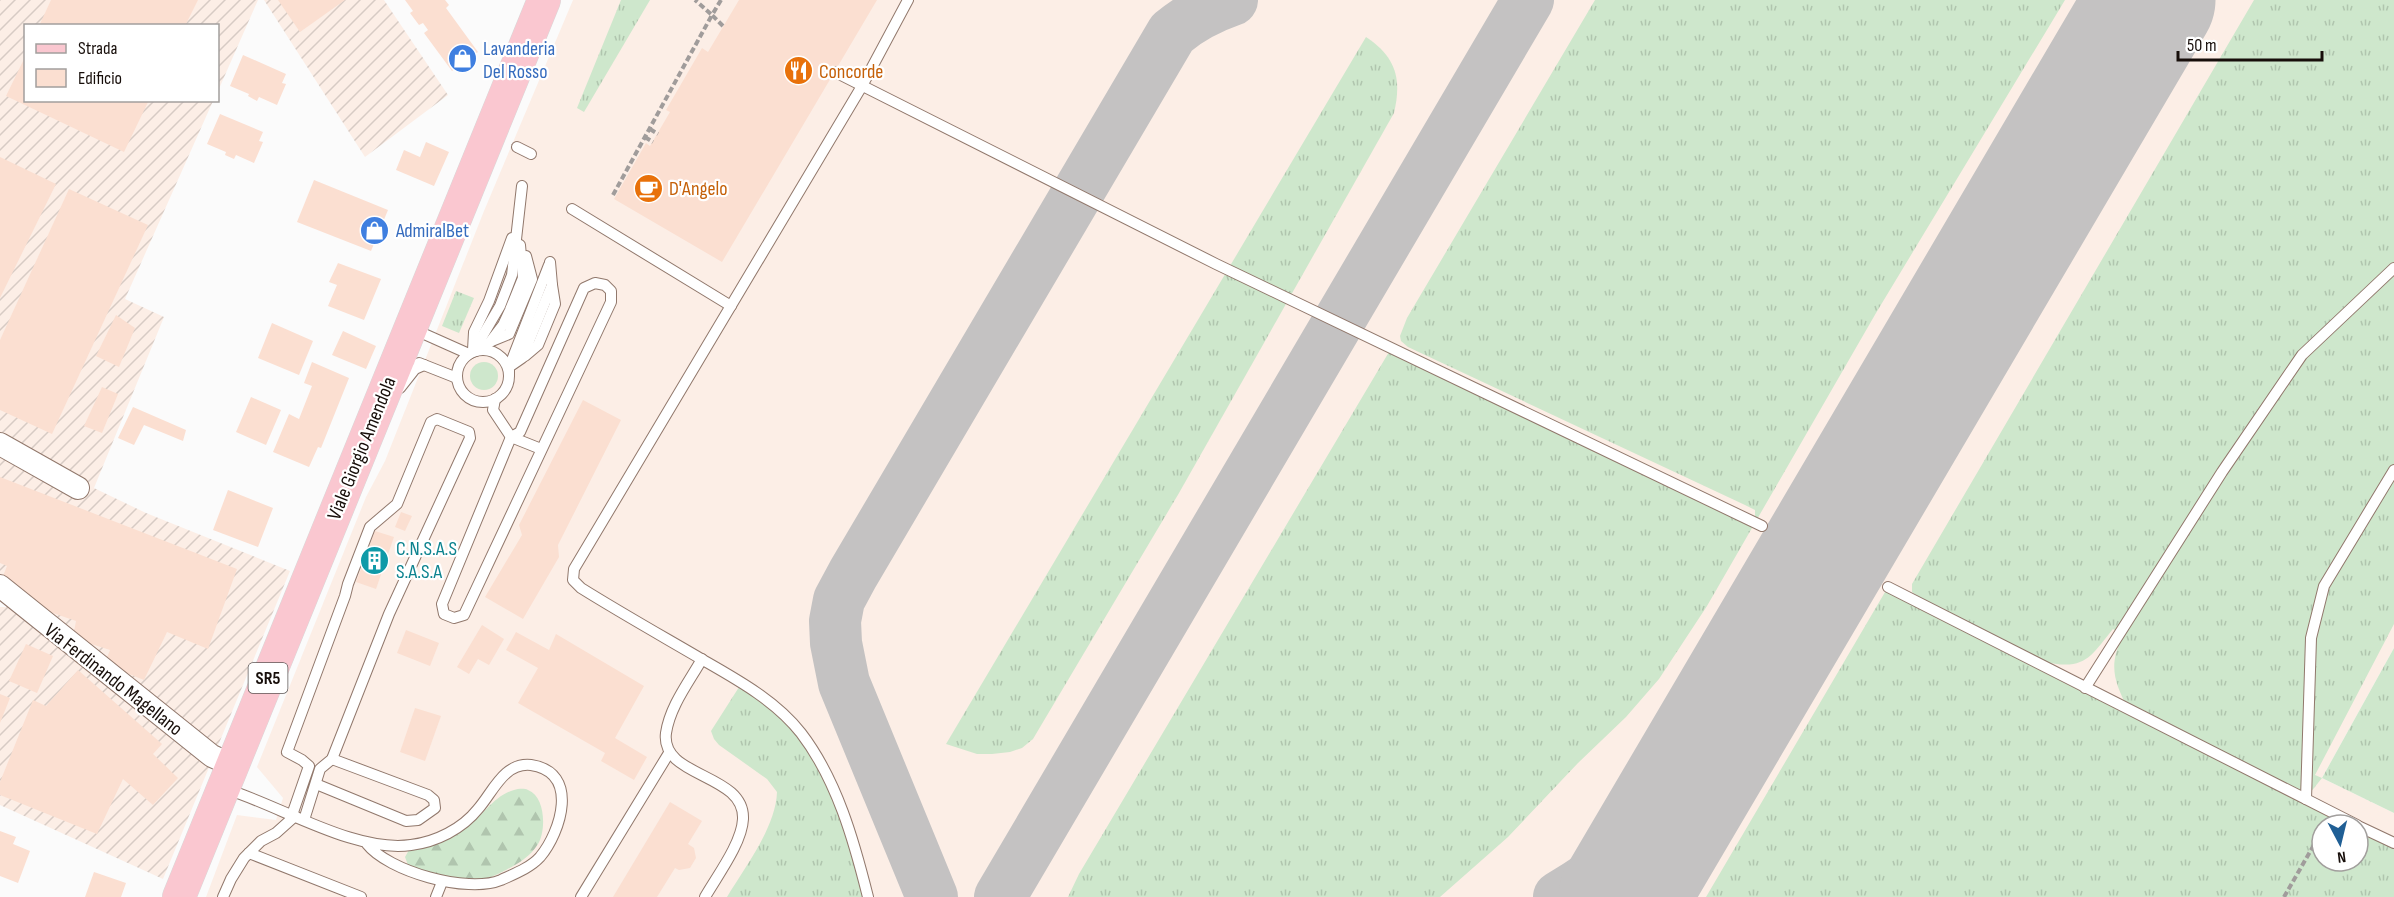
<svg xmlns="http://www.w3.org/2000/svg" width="2394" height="897" viewBox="0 0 2394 897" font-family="'Sofia Sans Condensed',sans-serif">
  <defs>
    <pattern id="industrial-furrows" width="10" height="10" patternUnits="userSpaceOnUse" patternTransform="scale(1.5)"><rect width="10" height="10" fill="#fceee6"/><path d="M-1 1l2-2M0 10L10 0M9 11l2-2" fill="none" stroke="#d7cbc4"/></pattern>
    <pattern id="grass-tufts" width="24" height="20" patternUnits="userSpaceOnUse" patternTransform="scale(1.5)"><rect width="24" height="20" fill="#cee7cc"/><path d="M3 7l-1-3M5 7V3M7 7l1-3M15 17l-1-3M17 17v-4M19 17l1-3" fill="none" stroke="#b0c5ae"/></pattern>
    <pattern id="forest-firs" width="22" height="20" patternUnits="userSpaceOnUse" patternTransform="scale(1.5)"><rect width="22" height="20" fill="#cee7cc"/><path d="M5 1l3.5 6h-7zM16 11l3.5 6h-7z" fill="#b0c5ae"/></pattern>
  </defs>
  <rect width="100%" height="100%" fill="#fbfbfb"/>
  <path fill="#fceee6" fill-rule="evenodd" d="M573 0H2394V648L2322 778 2394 813V897H206L237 815 276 820 283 798 257 767 366 497 385 461 484 211ZM2322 825H2358V861H2322Z"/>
  <g fill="url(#industrial-furrows)">
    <path d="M0 0H258L218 91V26H26V100L213 101 125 299 164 317 94 488 146 513 290 571 163 879 0 805V607H14L0 594Z"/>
    <path d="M264 0H384L448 95 365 157Z"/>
  </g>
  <g fill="url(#grass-tufts)">
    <path d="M621 0H650L584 112 577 108Z"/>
    <path d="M1595 0H2065L1876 313 1707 606 1659 679 1626 717 1578 763 1508 837 1440 897H1068L1079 874 1389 352 1747 523 1755 516V510L1745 505 1408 347 1401 341 1400 336 1407 318Z"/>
    <path d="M2254 0H2394V624L2315 775 2322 778 2394 648V813L2322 778 2306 798 2357 825H2322V861H2358V826L2394 843V897H1706L1888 587 2128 709C2114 681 2108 665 2123 636L2113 629C2091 656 2085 671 2046 662L1919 598 1912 592V584Z"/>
    <path d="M1366 37C1396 57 1402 79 1394 113L1179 493 1033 739 1022 748 1010 752 992 754H977L946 744Z"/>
    <path d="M456 291 474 298 459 333 442 326Z"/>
    <path d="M741 684 791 723 827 781 867 897H727C745 867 776 827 777 792L767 779 719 745 714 739 711 731Z"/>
  </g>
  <path fill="url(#forest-firs)" d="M514 790C518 789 524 788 528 790 546 797 546 831 538 844 530 857 519 863 506 870 496 875 487 880 475 880 452 881 429 874 408 865L405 857 409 850C428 842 448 836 466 826 484 816 493 796 514 790Z"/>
  <circle fill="#cee7cc" cx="484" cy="376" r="14"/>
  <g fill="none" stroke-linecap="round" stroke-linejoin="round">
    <g stroke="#c4c2c2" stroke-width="52">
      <path d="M932 897 844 683 836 643 835 621 839 600 853 574 1172 33C1191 17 1209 8 1232 0"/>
      <path d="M1000 897 1528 0"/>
      <path d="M1559 897C1597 874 1642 842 1671 808 1679 799 1686 788 1693 778"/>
    </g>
    <path stroke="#c4c2c2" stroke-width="129" d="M1623 897 2151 0"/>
  </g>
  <g fill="#fbdfd1">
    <path d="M51 0H198L185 26H39Z"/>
    <path d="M278 0H345L300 32Z"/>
    <path d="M405 0H445L449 5 446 8 478 52 452 71 424 33 428 30 423 23 419 25 410 13 413 11Z"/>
    <path d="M739 0H877L722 262 614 199 646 143 650 146 670 112 666 110 702 48 708 52Z"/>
    <path d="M26 55V100H149L124 152 6 96Z"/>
    <path d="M243 55 286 74 282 83 286 84 277 105 259 97 257 101 248 96 249 94 230 86Z"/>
    <path d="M220 114 263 132 259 141 263 142 254 163 236 155 234 159 225 155 226 152 207 144Z"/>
    <path d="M426 142 449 152 434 186 396 170 404 150 420 157Z"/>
    <path d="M0 157 56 184 0 298Z"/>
    <path d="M314 180 388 210 371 251 297 222Z"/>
    <path d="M69 189 148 225 52 434 0 410V340Z"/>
    <path d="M338 263 381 279 364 320 328 306 337 285 329 282Z"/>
    <path d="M116 315 135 328 119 367 96 356Z"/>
    <path d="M272 323 313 341 299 375 258 358Z"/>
    <path d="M343 331 376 346 366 369 332 355Z"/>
    <path d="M312 362 349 378 321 448 318 447 309 467 273 452 289 414 299 419 312 386 304 383Z"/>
    <path d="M102 387 118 394 102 433 84 426Z"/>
    <path d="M251 397 281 410 266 445 236 432Z"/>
    <path d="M583 400 621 420 558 545 559 557 523 619 485 597 522 535 519 525Z"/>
    <path d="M133 407 186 430 183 441 144 425 134 445 118 438Z"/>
    <path d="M0 477 237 569 208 649 167 632 144 680 114 668 106 660 110 650 85 642 74 632 76 621 50 612 3 576 7 566 0 563Z"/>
    <path d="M228 490 273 508 258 547 213 530Z"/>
    <path d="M401 512 412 516 405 531 395 527Z"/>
    <path d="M375 531 394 537 376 589 356 582Z"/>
    <path d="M482 625 504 639 489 665 478 659 469 674 457 667Z"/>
    <path d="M406 630 439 643 430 666 397 653Z"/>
    <path d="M516 632 549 650 556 634 644 686 615 738 647 757 634 780 601 761 605 753 518 703 538 668 506 650Z"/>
    <path d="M26 644 53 656 37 693 9 681Z"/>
    <path d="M78 670 162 744 153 754 178 778 153 805 123 779 97 834 0 795V782L33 700 46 706Z"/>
    <path d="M0 694 10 698 0 723Z"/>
    <path d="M415 708 441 716 425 761 400 752Z"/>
    <path d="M670 802 702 821 688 844 694 848 696 858 690 868 679 870 675 868 657 897H613Z"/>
    <path d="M0 831 16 837 13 844 30 851 18 883 0 876Z"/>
    <path d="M94 872 126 883 121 897H85Z"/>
  </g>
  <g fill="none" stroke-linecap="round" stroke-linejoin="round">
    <defs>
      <g id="service">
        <path d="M835 72 1216 264 1762 526"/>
        <path d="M517 147 531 154"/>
        <path d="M572 209 731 306"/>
        <path d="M595 283 605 285 611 291V302L464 615 454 618 444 614 442 604 511 437 520 432 584 288Z"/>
        <path d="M413 329 469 354"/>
        <path d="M492 341 509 334 532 279 526 256"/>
        <path d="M473 350 474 332 489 301 512 238"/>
        <circle cx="483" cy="376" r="26"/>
        <path d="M476 351 490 342 503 325 510 310 523 278 520 245"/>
        <path d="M473 352 500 306 512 275 522 186"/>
        <path d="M525 356 538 345 555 304 552 285"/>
        <path d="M419 363 457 378"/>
        <path d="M510 365 549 265"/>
        <path d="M509 374V367L522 358 552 285 550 262"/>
        <path d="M400 388 415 369 424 365"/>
        <path d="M495 399 493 410 511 437 541 449"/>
        <path d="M1888 587 2357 825"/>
        <path d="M702 659C689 682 670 706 666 733 660 778 745 773 743 819 742 843 717 876 705 897"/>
        <path d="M2085 688 2222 472 2302 355 2394 268"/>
        <path d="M316 784 406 821 418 820 435 808 434 800 428 795 332 759"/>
        <path d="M226 789C281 806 355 853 411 845 436 842 462 829 478 809 493 792 504 762 531 765 580 772 561 832 540 857 530 868 514 874 501 880 467 894 388 871 367 844"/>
        <path d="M2306 799 2311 638 2324 586 2394 470"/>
        <path d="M292 815 309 766 302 760 287 752 345 596 348 584 370 527 397 504 431 422 437 419 469 432 470 438 389 614 332 759 320 769 304 820"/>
        <path d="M2358 826 2394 843"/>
        <path d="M249 853 361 897"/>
        <path d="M223 897 231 879 244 858 261 841 276 833 295 816"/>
        <path d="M436 897 442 882"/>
        <path d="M581 897 669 753"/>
        <path d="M868 897C854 841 837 780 801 733 776 701 738 680 703 660 662 636 621 613 581 588L573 580 574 569 862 86 908 0"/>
      </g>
      <g id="minor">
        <path d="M0 444 78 488"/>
        <path d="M0 586 212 756 232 765"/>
      </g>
      <path id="primary" d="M179 897 544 0"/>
    </defs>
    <use href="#service" stroke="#91786c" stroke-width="12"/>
    <use href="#minor" stroke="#91786c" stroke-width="24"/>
    <use href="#primary" stroke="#dad8d8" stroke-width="34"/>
    <g stroke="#a09c9b" stroke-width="4" stroke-dasharray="6 3" stroke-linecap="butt">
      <path d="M721 0 712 15 723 26"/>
      <path d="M650 129 658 134"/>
      <path d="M645 137 653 142"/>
      <path d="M613 195 712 15 695 0"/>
      <path d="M2284 897 2322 831"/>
    </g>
    <use href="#service" stroke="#fff" stroke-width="10"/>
    <use href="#minor" stroke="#fff" stroke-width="22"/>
    <use href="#primary" stroke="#fac7d0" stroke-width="33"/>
  </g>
  <defs>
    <symbol id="shop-disc" viewBox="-11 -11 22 22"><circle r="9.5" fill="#3f7fe0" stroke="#fff"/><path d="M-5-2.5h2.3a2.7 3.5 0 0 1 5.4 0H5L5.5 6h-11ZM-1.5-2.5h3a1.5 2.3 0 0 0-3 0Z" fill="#fff"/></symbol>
    <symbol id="restaurant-disc" viewBox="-11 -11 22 22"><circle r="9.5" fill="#e8710a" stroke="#fff"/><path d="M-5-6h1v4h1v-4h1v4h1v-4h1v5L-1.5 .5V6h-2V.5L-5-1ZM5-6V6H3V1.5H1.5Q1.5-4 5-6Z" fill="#fff"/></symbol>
    <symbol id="cafe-disc" viewBox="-11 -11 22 22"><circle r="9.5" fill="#e8710a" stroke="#fff"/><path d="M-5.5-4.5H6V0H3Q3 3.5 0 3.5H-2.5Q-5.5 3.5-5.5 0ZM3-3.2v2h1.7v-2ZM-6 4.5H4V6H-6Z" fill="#fff"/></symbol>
    <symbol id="building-disc" viewBox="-11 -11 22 22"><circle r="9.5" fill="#0f9aa8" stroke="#fff"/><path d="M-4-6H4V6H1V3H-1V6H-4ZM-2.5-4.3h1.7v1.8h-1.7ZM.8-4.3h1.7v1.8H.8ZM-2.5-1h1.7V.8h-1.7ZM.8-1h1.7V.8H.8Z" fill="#fff"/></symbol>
  </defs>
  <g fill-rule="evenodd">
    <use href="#shop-disc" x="446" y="42" width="33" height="33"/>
    <use href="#restaurant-disc" x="782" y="54" width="33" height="33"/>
    <use href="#cafe-disc" x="632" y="172" width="33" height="33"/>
    <use href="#shop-disc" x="358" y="214" width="33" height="33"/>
    <use href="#building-disc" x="358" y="544" width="33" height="33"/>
  </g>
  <g text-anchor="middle" stroke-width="4.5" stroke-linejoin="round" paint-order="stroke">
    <rect fill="#fff" stroke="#5d5654" stroke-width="1.5" x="248.5" y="663" width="39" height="30" rx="4.5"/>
    <g font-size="18" font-weight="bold" fill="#170e0a">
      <text x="268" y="684">SR5</text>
    </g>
    <g font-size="20" fill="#366cbe" stroke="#fff" text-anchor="start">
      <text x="483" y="55">Lavanderia<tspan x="483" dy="23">Del Rosso</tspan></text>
      <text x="396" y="237">AdmiralBet</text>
    </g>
    <g font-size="20" fill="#c56008" stroke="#fff" text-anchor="start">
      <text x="819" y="78">Concorde</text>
      <text x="669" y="195">D'Angelo</text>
    </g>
    <g font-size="20" fill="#170e0a" stroke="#fff">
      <text transform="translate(361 448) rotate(-68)" y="7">Viale Giorgio Amendola</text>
      <text transform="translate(114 679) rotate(38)" y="7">Via Ferdinando Magellano</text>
    </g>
    <g font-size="20" fill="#0d838f" stroke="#fff" text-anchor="start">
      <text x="396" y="555">C.N.S.A.S<tspan x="396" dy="23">S.A.S.A</tspan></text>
    </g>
  </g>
  <rect x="24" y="24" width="195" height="78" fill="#ffffff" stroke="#a29f9d" stroke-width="1.5"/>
  <rect x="36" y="44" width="30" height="9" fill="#fac7d0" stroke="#a29f9d" stroke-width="1.5"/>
  <text x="78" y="54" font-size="18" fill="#170e0a">Strada</text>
  <rect x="36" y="69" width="30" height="18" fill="#fbdfd1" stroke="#a29f9d" stroke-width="1.5"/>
  <text x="78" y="84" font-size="18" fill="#170e0a">Edificio</text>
  <g transform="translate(2340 843) rotate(173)"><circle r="28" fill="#ffffff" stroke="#a29f9d" stroke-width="1.5"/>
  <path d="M0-4.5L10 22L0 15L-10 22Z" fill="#205f95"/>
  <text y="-9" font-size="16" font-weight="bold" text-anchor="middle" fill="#170e0a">N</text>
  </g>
  <path d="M2178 51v9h144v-9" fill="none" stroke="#170e0a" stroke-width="3"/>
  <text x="2187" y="51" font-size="18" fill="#170e0a" stroke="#ffffff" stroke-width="4.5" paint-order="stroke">50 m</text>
</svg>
